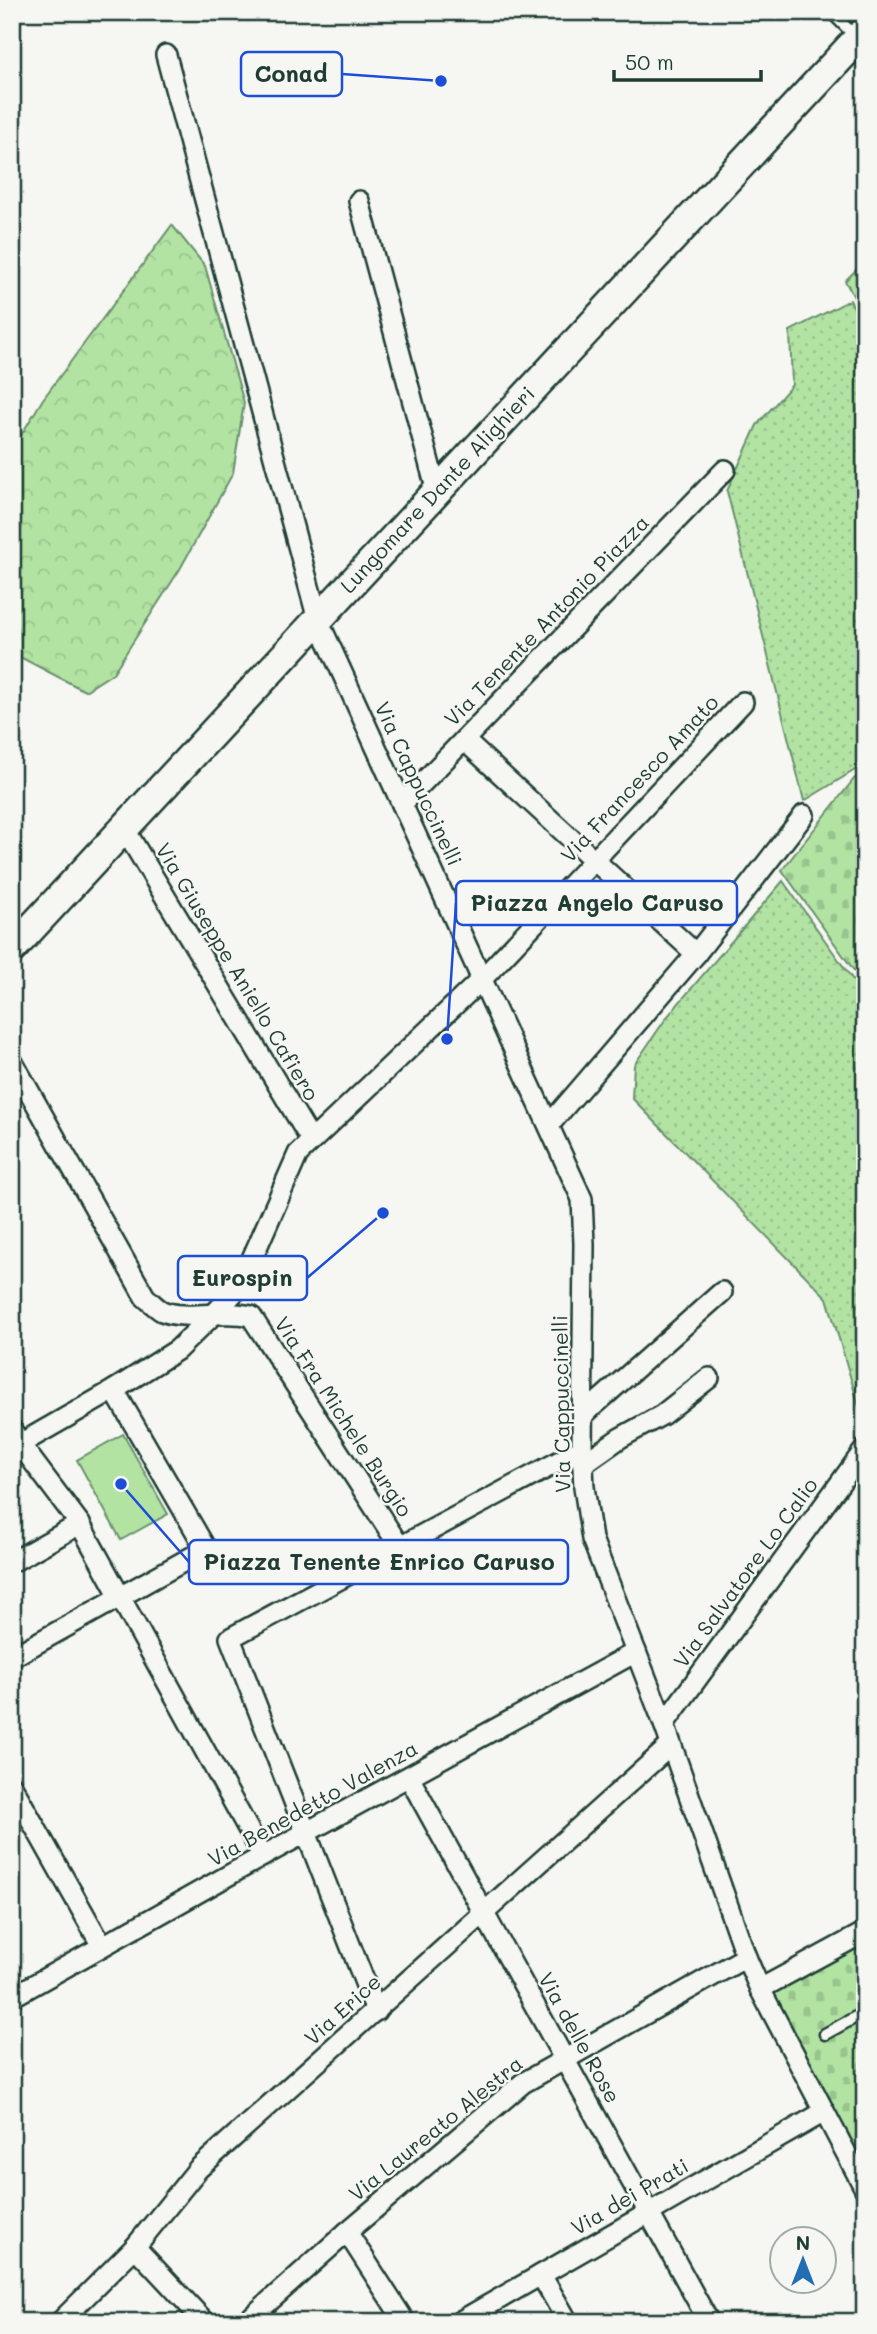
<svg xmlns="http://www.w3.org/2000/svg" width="877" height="2334" viewBox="0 0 877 2334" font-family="Mali,sans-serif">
  <defs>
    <pattern id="grass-dots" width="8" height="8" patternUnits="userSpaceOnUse" patternTransform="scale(1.75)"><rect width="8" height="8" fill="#b2e3a3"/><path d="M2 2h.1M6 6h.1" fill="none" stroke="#99c48d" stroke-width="1.8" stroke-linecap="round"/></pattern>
    <pattern id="forest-crowns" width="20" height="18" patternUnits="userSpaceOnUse" patternTransform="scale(1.75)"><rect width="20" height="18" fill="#b2e3a3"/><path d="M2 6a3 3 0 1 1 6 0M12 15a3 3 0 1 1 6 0" fill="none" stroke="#99c48d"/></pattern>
    <pattern id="cemetery-stones" width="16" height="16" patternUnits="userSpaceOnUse" patternTransform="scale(1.75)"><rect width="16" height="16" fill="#b2e3a3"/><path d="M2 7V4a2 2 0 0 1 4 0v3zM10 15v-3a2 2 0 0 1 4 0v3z" fill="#99c48d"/></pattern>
  </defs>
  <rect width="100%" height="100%" fill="#f6f6f2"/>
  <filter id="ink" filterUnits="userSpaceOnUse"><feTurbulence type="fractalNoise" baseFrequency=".0143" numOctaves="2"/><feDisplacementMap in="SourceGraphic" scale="14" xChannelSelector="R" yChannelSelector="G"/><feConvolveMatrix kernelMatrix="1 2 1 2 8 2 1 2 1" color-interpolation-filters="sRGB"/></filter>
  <g filter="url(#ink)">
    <g fill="url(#grass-dots)" stroke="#68906c" stroke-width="2">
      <path d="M850 300 865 329V764L804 801 727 491 757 425 792 385 790 331Z"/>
      <path d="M783 881 865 997 863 1420 827 1298 632 1098 634 1065 667 1017Z"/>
    </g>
    <path fill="url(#forest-crowns)" stroke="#68906c" stroke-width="2" d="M172 225 205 266 244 403 233 473 180 569 113 673 85 691 18 656 12 648V450L43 399Z"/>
    <g fill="url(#cemetery-stones)" stroke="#68906c" stroke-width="2">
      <path d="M865 261V317L845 281Z"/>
      <path d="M865 772V986L782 870 854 779Z"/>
      <path d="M865 1940V2168L769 1991Z"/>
    </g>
    <path fill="#b2e3a3" stroke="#68906c" stroke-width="2" d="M123 1434 168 1514 121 1540 77 1460Z"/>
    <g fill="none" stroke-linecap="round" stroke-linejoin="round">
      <defs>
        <g id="lane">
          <path d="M831 12 855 36"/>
          <path d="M825 2034 865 2012"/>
        </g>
        <g id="street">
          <path d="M166 55 318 620 582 1199 584 1244 582 1449 584 1487 592 1539 664 1724 746 1957 760 1989 865 2189"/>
          <path d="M359 201 437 492"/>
          <path d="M464 740 696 954"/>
          <path d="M402 804 725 470"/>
          <path d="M124 828 311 1140"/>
          <path d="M12 1061 145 1297C150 1301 156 1308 162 1311 187 1321 222 1309 251 1316L400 1547"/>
          <path d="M550 1124 696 954 804 815"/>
          <path d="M582 1416 722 1292"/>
          <path d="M12 1430 20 1444 114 1390 177 1350 216 1312 240 1286 298 1154 483 978 743 702"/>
          <path d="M12 1449 20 1444 80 1524 12 1562"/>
          <path d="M583 1464 620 1438 662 1415 709 1378"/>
          <path d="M80 1524 263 1856"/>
          <path d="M12 1657 206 1549 114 1390"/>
          <path d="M664 1724 865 1449"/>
          <path d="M409 1777 709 2322"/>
          <path d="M12 1786 102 1946"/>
          <path d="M760 1989 865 1932"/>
          <path d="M12 1997 263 1856 636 1652"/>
          <path d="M376 2011 230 1638 582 1449"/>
          <path d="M347 2232 405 2322"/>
          <path d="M135 2247 205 2322"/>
          <path d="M541 2275 568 2322"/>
          <path d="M60 2322 135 2247 198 2169 671 1745"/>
          <path d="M246 2322 347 2232 523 2083 746 1957"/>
          <path d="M459 2322 824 2112"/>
        </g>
        <path id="secondary" d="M12 949 865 31"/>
      </defs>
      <use href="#lane" stroke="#1f3d34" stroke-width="15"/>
      <use href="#street" stroke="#1f3d34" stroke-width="24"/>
      <use href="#secondary" stroke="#1f3d34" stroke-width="33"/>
      <use href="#lane" stroke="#f6f6f2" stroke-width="10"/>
      <use href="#street" stroke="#f6f6f2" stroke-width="19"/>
      <use href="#secondary" stroke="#f6f6f2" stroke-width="28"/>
    </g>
  </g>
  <g text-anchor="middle" stroke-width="5" stroke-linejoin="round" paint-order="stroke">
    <g font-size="21" fill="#1f3d34" stroke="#f6f6f2">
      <text transform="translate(438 490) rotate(-47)" y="7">Lungomare Dante Alighieri</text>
      <text transform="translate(547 621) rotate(-46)" y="7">Via Tenente Antonio Piazza</text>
      <text transform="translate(640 779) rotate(-47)" y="7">Via Francesco Amato</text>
      <text transform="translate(418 784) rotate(65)" y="7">Via Cappuccinelli</text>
      <text transform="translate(237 972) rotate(59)" y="7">Via Giuseppe Aniello Cafiero</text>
      <text transform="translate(562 1404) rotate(-91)" y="7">Via Cappuccinelli</text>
      <text transform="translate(343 1417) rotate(57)" y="7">Via Fra Michele Burgio</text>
      <text transform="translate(746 1573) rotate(-54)" y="7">Via Salvatore Lo Calio</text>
      <text transform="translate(313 1804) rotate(-29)" y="7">Via Benedetto Valenza</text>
      <text transform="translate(343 2010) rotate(-42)" y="7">Via Erice</text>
      <text transform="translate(579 2038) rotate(61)" y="7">Via delle Rose</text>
      <text transform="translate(436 2129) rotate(-39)" y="7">Via Laureato Alestra</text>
      <text transform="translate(630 2197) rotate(-30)" y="7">Via dei Prati</text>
    </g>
  </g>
  <path fill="none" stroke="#1d4ed8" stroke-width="2.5" d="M441 81L342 74M447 1039L456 903M383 1213L307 1278M121 1484L189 1562"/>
  <g fill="#1d4ed8" stroke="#f6f6f2" stroke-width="2.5">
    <circle cx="441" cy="81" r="7"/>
    <circle cx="447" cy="1039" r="7"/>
    <circle cx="383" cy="1213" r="7"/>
    <circle cx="121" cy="1484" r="7"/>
  </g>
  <g fill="#f6f6f2" stroke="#1d4ed8" stroke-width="2.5">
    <rect x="241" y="52" width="101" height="44" rx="7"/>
    <rect x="456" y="881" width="281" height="44" rx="7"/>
    <rect x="178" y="1256" width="129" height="44" rx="7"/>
    <rect x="189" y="1540" width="379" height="44" rx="7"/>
  </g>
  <g font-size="23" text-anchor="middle" font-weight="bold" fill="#1f3d34">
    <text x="291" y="82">Conad</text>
    <text x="597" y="911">Piazza Angelo Caruso</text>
    <text x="242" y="1286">Eurospin</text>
    <text x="379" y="1570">Piazza Tenente Enrico Caruso</text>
  </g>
  <rect width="877" height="2334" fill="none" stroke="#f6f6f2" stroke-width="42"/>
  <rect x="21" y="21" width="835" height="2292" fill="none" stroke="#1f3d34" stroke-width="2.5" filter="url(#ink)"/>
  <g transform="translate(803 2260)"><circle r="33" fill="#f6f6f2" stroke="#a0aca6" stroke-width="2"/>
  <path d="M0-5L12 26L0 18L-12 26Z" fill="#1f6fb2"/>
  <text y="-10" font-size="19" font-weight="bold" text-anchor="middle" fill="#1f3d34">N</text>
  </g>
  <path d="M614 70v10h147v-10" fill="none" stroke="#1f3d34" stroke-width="3.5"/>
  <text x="625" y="70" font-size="21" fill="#1f3d34" stroke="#f6f6f2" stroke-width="5" paint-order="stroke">50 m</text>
</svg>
